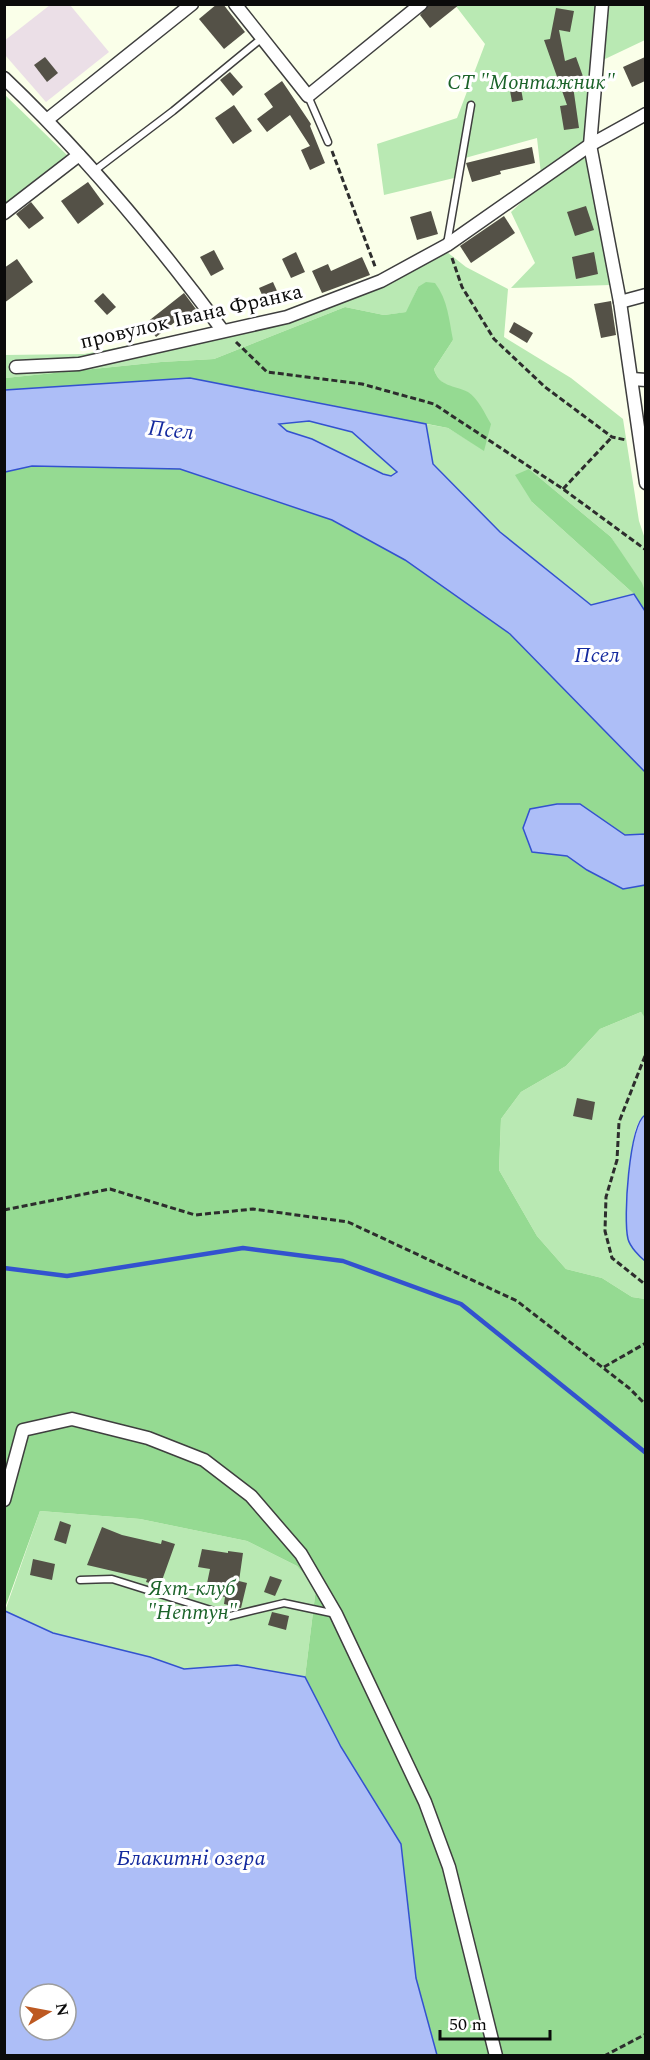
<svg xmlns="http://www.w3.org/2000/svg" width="650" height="2060" viewBox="0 0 650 2060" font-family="Spectral,serif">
  <rect width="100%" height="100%" fill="#faffe9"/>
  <path fill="#ebdfe7" d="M50 5H70L109 52 46 102 5 55 4 41Z"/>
  <g fill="#b9e9b3">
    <path d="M455 5H645V40L605 59 589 81 585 138 611 285 511 288 535 263 511 212 542 183 537 138 465 158 454 178 384 195 377 144 457 118 485 44Z"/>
    <path d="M4 94 69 157 4 209Z"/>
    <path d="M438 245 466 267 508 289 504 337 571 378 623 419 639 521 645 539V591L611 537 529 469 532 502 634 594 591 605 500 532 433 464 426 424 448 428 484 450 467 392C453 389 438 384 434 369L453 340 418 287 407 312 384 315 345 307 214 359 161 362 5 378 4 355 84 354 267 319 386 272Z"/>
    <path d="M309 421 352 432 397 471 391 476 383 474 312 439 287 431 278 423Z"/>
    <path d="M641 1012 646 1018 645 1115C619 1133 639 1235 645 1262 648 1273 645 1287 645 1299L632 1297 602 1278 566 1269 537 1236 499 1170 501 1119 521 1092 566 1066 600 1029Z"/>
    <path d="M40 1511 140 1519 247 1541 297 1566 316 1588 305 1677 237 1665 184 1669 150 1657 53 1633 5 1611Z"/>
  </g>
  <g fill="#95da92">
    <path d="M426 282 435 283C448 300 449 320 453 340L434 369C439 387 454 385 468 392 478 398 485 414 491 424L484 451 448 428 190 378 5 390V378L161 362 214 359 345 307 384 315 406 312 418 287Z"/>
    <path d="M32 466 180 469 332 520 405 560 510 634 645 772V834L532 852 567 856 587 870 623 889 645 885V1018L641 1012 600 1029 566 1066 521 1092 501 1119 499 1170 537 1236 566 1269 602 1278 632 1297 645 1299V2055H437L416 1978 401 1844 341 1747 305 1677 316 1588 297 1566 247 1541 140 1519 40 1511 5 1608V472Z"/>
    <path d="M529 469 611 537 642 583 645 591V611L634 594 532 502 515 475Z"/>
  </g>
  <g fill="#adbef7" stroke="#3352cf" stroke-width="1.5" fill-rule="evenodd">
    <path d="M190 378 426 424 433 464 500 532 591 605 634 594 645 611V772L510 634 405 560 332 520 180 469 32 466 5 472V390ZM309 421 352 432 397 472 391 476 383 474 312 439 287 431 279 424Z"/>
    <path d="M557 804H580L625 835 645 834V885L623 889 587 870 567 856 532 852 523 828 530 809Z"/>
    <path d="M645 1115V1261C640 1257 630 1247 628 1239 623 1219 629 1126 645 1115Z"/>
    <path d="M5 1611 53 1633 150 1657 184 1669 237 1665 305 1677 341 1747 401 1844 416 1978 437 2055H5ZM30 1994H66V2030H30Z"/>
  </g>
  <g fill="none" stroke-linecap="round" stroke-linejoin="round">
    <path stroke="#3352cf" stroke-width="4.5" d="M4 1268 67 1276 243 1248 343 1261 461 1304 646 1453"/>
  </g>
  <g fill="#545147">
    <path d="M217 4H223L245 32 224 49 199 19Z"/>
    <path d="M429 4H460L430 28 420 15Z"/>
    <path d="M556 8 574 11 570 32 559 30 565 61 576 57 585 82 573 86 579 128 564 130 560 106 567 105 544 40 550 39Z"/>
    <path d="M45 57 58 73 47 82 34 65Z"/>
    <path d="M645 57V81L632 87 623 67Z"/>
    <path d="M230 72 243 87 233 96 220 80Z"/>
    <path d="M282 81 311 124 310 126 325 163 310 170 301 150 310 146 290 115 267 132 257 119 273 107 264 94Z"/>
    <path d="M520 83 523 100 512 102 509 85Z"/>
    <path d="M234 105 252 131 233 144 215 118Z"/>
    <path d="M532 147 535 163 500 171 501 174 472 182 466 163Z"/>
    <path d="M88 182 104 204 78 224 61 201Z"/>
    <path d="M31 202 44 218 29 229 16 214Z"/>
    <path d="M586 206 594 230 575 236 567 212Z"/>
    <path d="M431 211 438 234 417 240 410 217Z"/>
    <path d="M504 216 515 233 471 263 460 246Z"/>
    <path d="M214 250 224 269 211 276 200 257Z"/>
    <path d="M296 252 305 272 291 278 282 259Z"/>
    <path d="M594 252 598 274 576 279 572 257Z"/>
    <path d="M362 257 370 275 322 293 312 271 328 264 331 271Z"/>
    <path d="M17 259 33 282 4 303V268Z"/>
    <path d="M273 282 281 300 267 306 259 288Z"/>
    <path d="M103 293 116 307 107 315 94 301Z"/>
    <path d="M184 293 201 316 186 327 180 318 156 337 146 323Z"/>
    <path d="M611 301 616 335 601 338 594 304Z"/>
    <path d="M514 322 533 333 527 343 509 332Z"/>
    <path d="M577 1098 595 1102 592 1120 573 1116Z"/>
    <path d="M60 1521 71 1525 66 1544 54 1540Z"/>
    <path d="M102 1527 122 1535 161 1544 162 1540 175 1544 160 1586 146 1582 147 1579 87 1565Z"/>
    <path d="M202 1549 228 1553V1551L243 1553 239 1581 247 1583 241 1608 224 1604 225 1597 205 1593 210 1569 198 1567Z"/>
    <path d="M33 1559 55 1564 52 1580 30 1575Z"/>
    <path d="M270 1576 282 1580 275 1596 264 1592Z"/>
    <path d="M272 1612 289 1616 286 1630 268 1625Z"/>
  </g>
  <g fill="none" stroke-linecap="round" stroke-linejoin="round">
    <defs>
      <g id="service">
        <path d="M308 96 328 142"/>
        <path d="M94 171 173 111 262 38"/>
        <path d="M447 244 471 105"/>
        <path d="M80 1580 112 1579 230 1616 284 1603 336 1614"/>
      </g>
      <g id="minor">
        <path d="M235 4 308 96 421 4"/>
        <path d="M602 4 590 145 620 302 646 483"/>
        <path d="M4 78C85 155 157 242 223 331"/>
        <path d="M48 119 192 4"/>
        <path d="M4 213 79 155"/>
        <path d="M620 302 646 295"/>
        <path d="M16 367 79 364 287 317 381 281 447 245 590 145 646 114"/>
        <path d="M632 379 646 380"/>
        <path d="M4 1500 23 1430 72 1419 148 1438 204 1460 251 1496 301 1554 336 1614 425 1802 449 1867 496 2056"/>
      </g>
    </defs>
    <use href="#service" stroke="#3e3e3e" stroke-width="9"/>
    <use href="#minor" stroke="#3e3e3e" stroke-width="15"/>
    <g stroke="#2d2d2d" stroke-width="3" stroke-dasharray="6 3" stroke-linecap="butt">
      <path d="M332 151 376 269"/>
      <path d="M452 258 462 287 494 339 545 387 612 437 626 440"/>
      <path d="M236 342 267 372 362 384 434 404 563 489 646 550"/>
      <path d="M563 489 612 437"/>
      <path d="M645 1056 619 1122 617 1160 606 1197 605 1231 612 1258 646 1285"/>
      <path d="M4 1210 110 1189 195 1215 253 1209 348 1222 517 1301 629 1388 646 1405"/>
      <path d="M604 1367 646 1343"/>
      <path d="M604 2056 646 2034"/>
    </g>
    <use href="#service" stroke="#fff" stroke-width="6"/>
    <use href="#minor" stroke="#fff" stroke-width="12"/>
  </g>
  <g text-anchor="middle" stroke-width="6" stroke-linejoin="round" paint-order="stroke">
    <g font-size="21" font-style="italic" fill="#1b6329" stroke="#fff">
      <text x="531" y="89">СТ "Монтажник"</text>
      <text x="192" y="1595">Яхт-клуб<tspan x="192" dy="24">"Нептун"</tspan></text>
    </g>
    <g font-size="21" fill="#0b0b0b" stroke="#fff">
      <text transform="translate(191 316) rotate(-13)" y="7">провулок Івана Франка</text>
    </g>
    <g font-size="22" font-style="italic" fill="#13299e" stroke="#fff">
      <text transform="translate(171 429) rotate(6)" y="8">Псел</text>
      <text x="597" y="662">Псел</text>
      <text x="191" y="1865">Блакитні озера</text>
    </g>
  </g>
  <rect width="650" height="2060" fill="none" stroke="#0b0b0b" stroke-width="12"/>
  <g transform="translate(48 2012) rotate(80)"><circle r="28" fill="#ffffff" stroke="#9d9d9d" stroke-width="1.5"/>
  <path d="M0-4.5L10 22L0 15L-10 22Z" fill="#bd5921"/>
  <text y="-9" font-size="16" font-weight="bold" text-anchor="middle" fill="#0b0b0b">N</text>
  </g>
  <path d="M440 2030v9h110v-9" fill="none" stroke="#0b0b0b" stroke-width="3"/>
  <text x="449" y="2030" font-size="18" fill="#0b0b0b" stroke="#ffffff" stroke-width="4.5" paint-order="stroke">50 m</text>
</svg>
